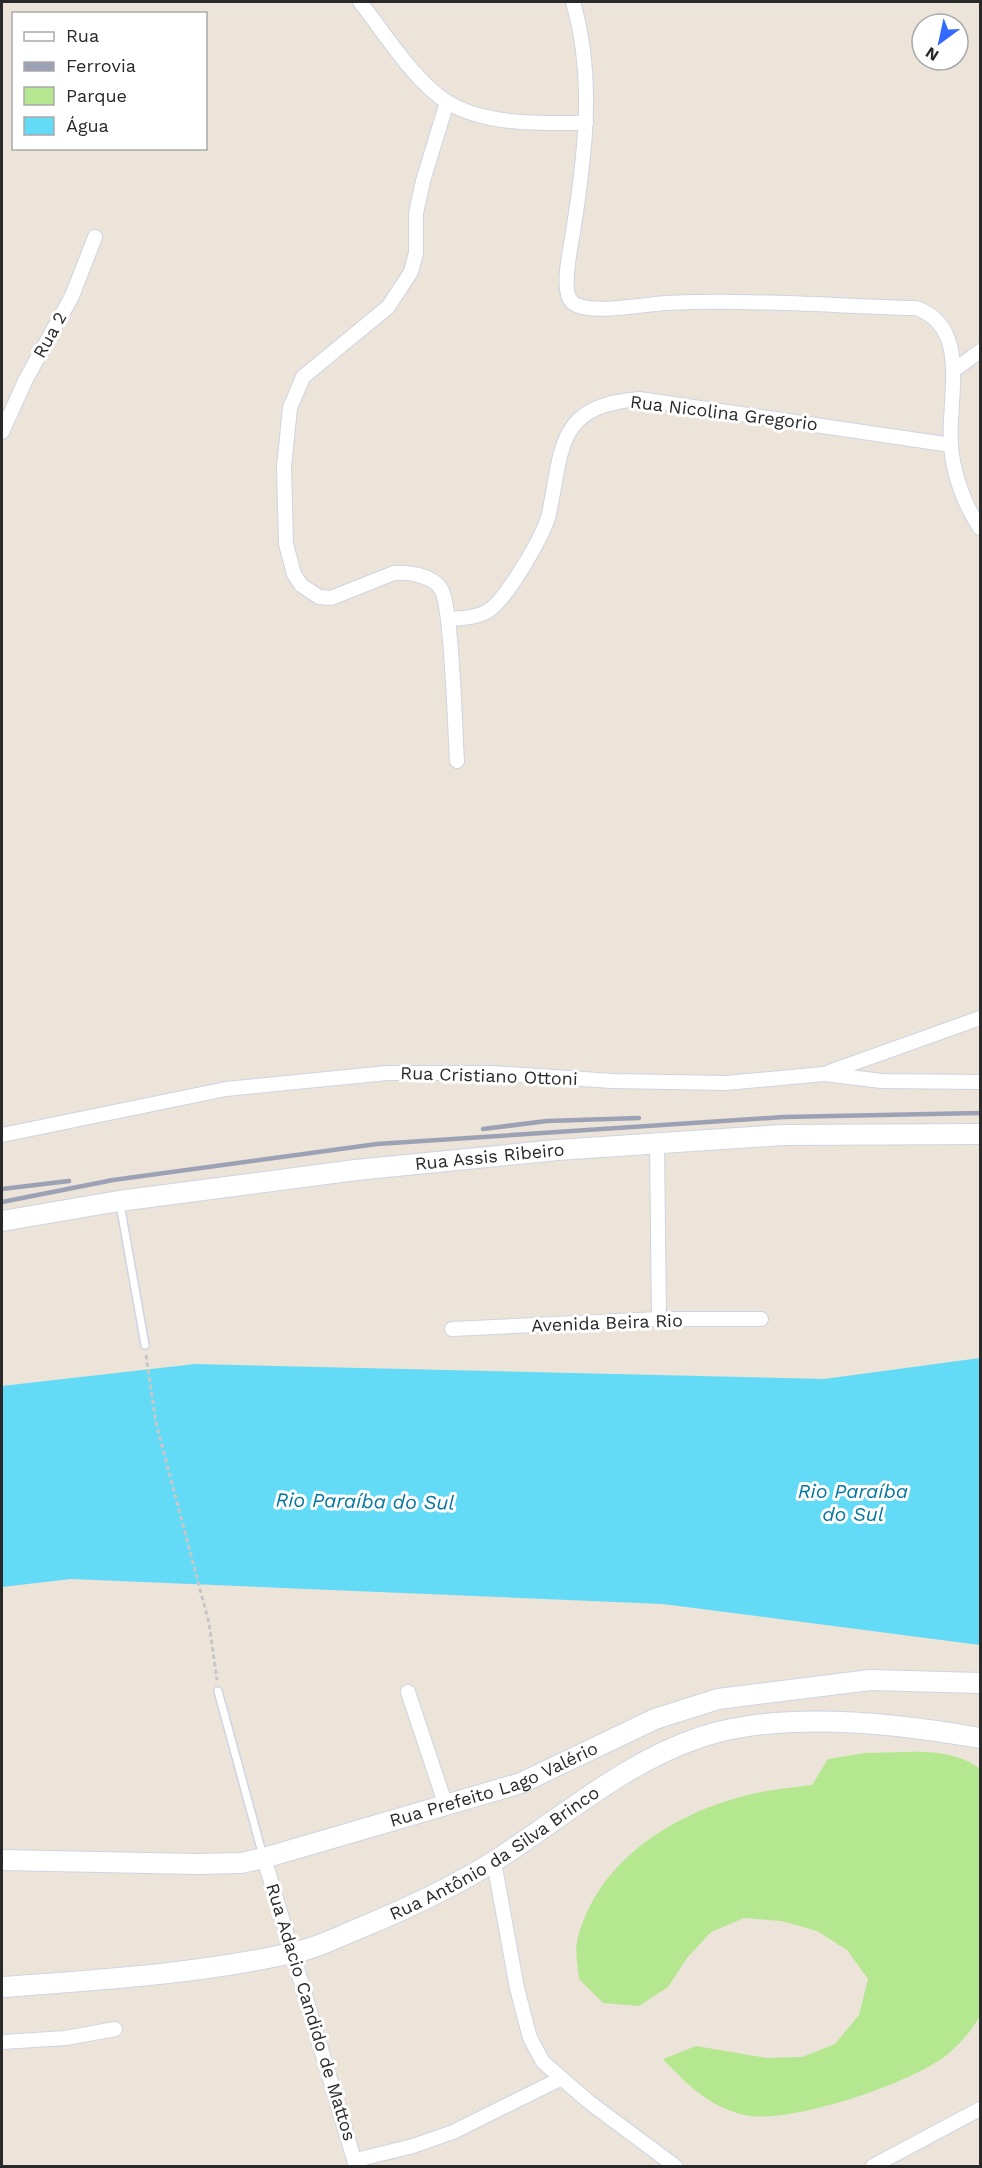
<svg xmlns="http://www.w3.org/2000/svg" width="982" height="2168" viewBox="0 0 982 2168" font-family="'Work Sans',sans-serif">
  <rect width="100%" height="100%" fill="#ece3d9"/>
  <path fill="#b5e791" d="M865 1753C901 1753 951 1745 980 1769V2016C972 2030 961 2043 948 2054 913 2083 789 2125 745 2115 711 2108 686 2084 663 2059L696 2046 767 2058 802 2057 835 2044 859 2015 868 1979 847 1950 817 1931 782 1921 744 1918 711 1932 687 1958 668 1987 639 2006 603 2003 579 1979C578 1968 575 1953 577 1942 595 1864 668 1817 740 1797 763 1790 789 1788 812 1785L828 1759Z"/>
  <path fill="#64dbf6" d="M980 1358V1645L663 1604 71 1579 2 1587V1386L195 1364 824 1379Z"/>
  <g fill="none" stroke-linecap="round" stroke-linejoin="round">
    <defs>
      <g id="lane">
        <path d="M120 1204 145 1345"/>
        <path d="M218 1691 263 1856"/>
      </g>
      <g id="street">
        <path d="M360 2C384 32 414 81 447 102 487 126 542 123 586 123"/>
        <path d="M573 2C595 77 585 156 573 232 571 247 560 291 572 302 587 316 645 304 666 303 749 299 833 306 916 308 972 327 947 401 951 445 953 474 964 504 980 528"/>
        <path d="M447 102 423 181 416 213V253L411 272 388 307 303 377 290 408 284 467 286 544 294 574 301 585 319 597 331 598 394 573C409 572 432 575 441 589 452 605 455 733 457 761"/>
        <path d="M953 371 980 351"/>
        <path d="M2 432 26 379 72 296 95 237"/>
        <path d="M448 619C461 618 476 618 488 611 506 600 544 535 549 514 563 447 556 406 639 399L951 445"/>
        <path d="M829 1072 980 1018"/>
        <path d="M2 1135 226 1089 387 1073H491L613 1081 726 1083 824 1074 882 1081 980 1082"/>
        <path d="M657 1142 659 1319"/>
        <path d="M452 1329 659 1319H761"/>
        <path d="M408 1692 446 1806"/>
        <path d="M264 1858 356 2166"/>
        <path d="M494 1862 517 1988 530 2038 543 2062 589 2102 675 2166"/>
        <path d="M2 2042 66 2038 115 2029"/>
        <path d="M356 2160 413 2146 453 2132 560 2079"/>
        <path d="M873 2166 980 2109"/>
      </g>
      <g id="secondary">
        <path id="s1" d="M2 1221 119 1201 356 1170 557 1150 783 1135 980 1134"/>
        <path id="s2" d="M2 1860 197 1864 241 1863 264 1858 521 1783 655 1719 718 1699 870 1680 980 1683"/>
        <path id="s3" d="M2 1987C98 1980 197 1974 292 1953 315 1949 338 1937 360 1928 406 1909 454 1887 496 1860 562 1818 625 1762 701 1737 783 1710 896 1723 980 1738"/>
      </g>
    </defs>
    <use href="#lane" stroke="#ced4e3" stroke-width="10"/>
    <use href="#street" stroke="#ced4e3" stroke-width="16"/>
    <use href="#secondary" stroke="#ced4e3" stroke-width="22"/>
    <path stroke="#c7c7c7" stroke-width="3" stroke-dasharray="4.5 3" stroke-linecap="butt" d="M146 1355 156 1423 209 1623 217 1680"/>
    <use href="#lane" stroke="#fff" stroke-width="7"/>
    <use href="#street" stroke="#fff" stroke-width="14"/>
    <use href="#secondary" stroke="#fff" stroke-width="20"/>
    <g stroke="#9ca1b5" stroke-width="4.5">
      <path d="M483 1129 547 1121 639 1118"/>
      <path d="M2 1189 69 1181"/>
      <path d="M2 1202 113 1180 377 1144 784 1117 980 1113"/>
    </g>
  </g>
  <g text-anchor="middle" stroke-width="6" stroke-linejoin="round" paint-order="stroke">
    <g font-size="18" fill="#292929" stroke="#fff">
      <text transform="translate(50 335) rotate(-61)" y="6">Rua 2</text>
      <text transform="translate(724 413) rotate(7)" y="6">Rua Nicolina Gregorio</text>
      <text transform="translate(489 1076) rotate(2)" y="6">Rua Cristiano Ottoni</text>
      <text dy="6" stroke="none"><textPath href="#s1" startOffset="492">Rua Assis Ribeiro</textPath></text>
      <text transform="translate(607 1323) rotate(-2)" y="6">Avenida Beira Rio</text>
      <text dy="6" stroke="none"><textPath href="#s2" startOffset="504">Rua Prefeito Lago Valério</textPath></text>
      <text dy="6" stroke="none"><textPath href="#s3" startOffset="519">Rua Antônio da Silva Brinco</textPath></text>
      <text transform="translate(311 2012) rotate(73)" y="6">Rua Adacio Candido de Mattos</text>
    </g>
    <g font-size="20" font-style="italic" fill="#0477a1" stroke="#fff">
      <text x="853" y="1498">Rio Paraíba<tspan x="853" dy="23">do Sul</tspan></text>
      <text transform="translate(365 1501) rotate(1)" y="7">Rio Paraíba do Sul</text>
    </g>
  </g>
  <rect width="982" height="2168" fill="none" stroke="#292929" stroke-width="6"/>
  <rect x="12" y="12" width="195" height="138" fill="#ffffff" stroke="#a9a9a9" stroke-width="1.5"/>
  <rect x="24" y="32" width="30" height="9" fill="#ffffff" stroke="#a9a9a9" stroke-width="1.5"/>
  <text x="66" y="42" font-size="18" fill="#292929">Rua</text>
  <rect x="24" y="62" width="30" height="9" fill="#9ca1b5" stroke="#a9a9a9" stroke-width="1.5"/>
  <text x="66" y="72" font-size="18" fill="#292929">Ferrovia</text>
  <rect x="24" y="87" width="30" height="18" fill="#b5e791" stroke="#a9a9a9" stroke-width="1.5"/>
  <text x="66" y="102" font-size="18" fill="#292929">Parque</text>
  <rect x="24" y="117" width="30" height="18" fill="#64dbf6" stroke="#a9a9a9" stroke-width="1.5"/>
  <text x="66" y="132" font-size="18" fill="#292929">Água</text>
  <g transform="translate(940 42) rotate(213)"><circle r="28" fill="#ffffff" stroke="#a9a9a9" stroke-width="1.5"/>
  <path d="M0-4.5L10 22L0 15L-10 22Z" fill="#3369ff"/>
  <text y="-9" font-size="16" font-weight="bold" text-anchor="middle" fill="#292929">N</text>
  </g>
</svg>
